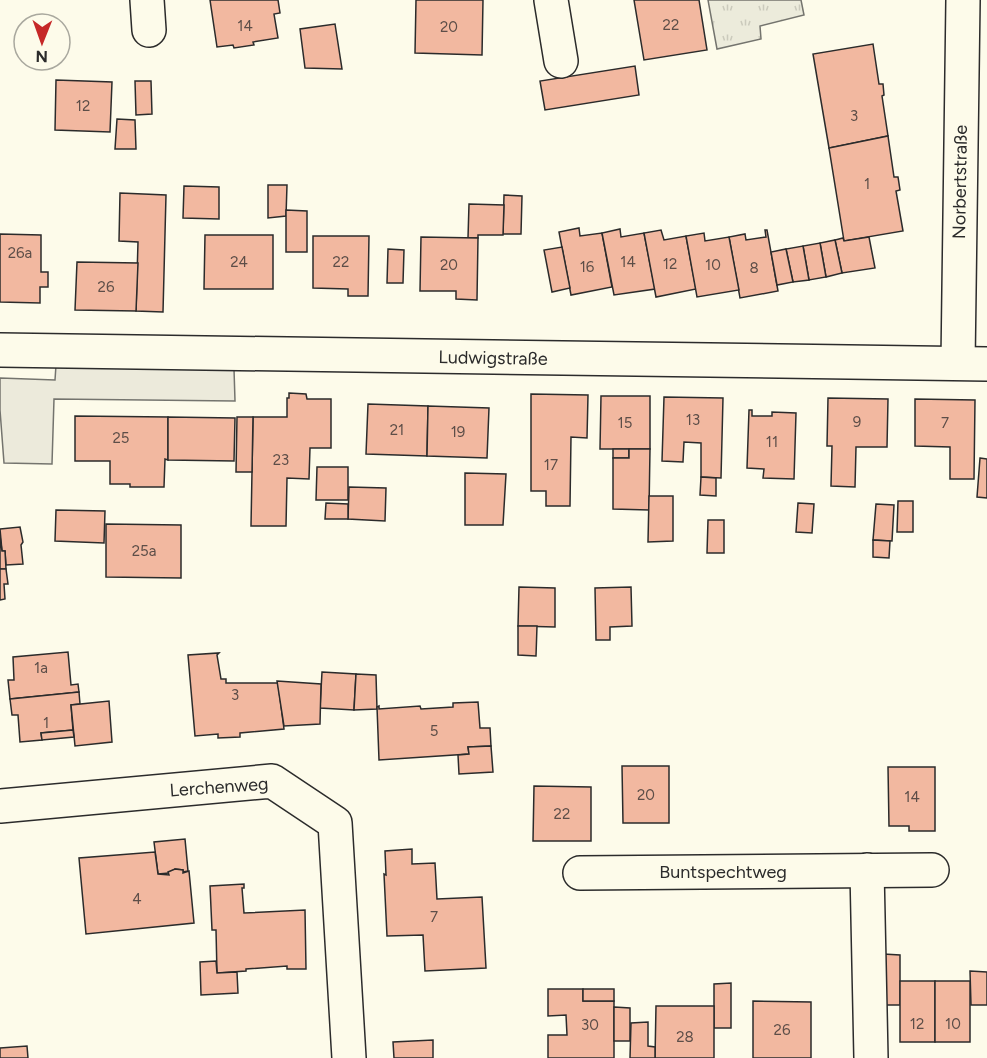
<svg xmlns="http://www.w3.org/2000/svg" width="987" height="1058" viewBox="0 0 987 1058" font-family="Figtree,sans-serif">
  <defs>
    <pattern id="grass-tufts" width="24" height="20" patternUnits="userSpaceOnUse" patternTransform="scale(1.5)"><rect width="24" height="20" fill="#ecebdb"/><path d="M3 7l-1-3M5 7V3M7 7l1-3M15 17l-1-3M17 17v-4M19 17l1-3" fill="none" stroke="#cbcabc"/></pattern>
  </defs>
  <rect width="100%" height="100%" fill="#fdfbea"/>
  <path fill="url(#grass-tufts)" stroke="#74746e" stroke-width="1.5" d="M708 0H801L804 15 760 26 761 39 717 49Z"/>
  <path fill="#eceadb" stroke="#74746e" stroke-width="1.5" d="M56 365 234 369 235 401 54 399 52 464 4 463 0 410V378L55 380Z"/>
  <g fill="#f2b8a0" stroke="#2b2b2b" stroke-width="1.5">
    <path d="M210 0H278L280 13 274 14 278 38 253 42 254 45 234 48 233 45 217 47Z"/>
    <path d="M416 0H483L482 55 415 53Z"/>
    <path d="M634 0H699L707 50 644 60Z"/>
    <path d="M335 24 342 69 305 68 300 29Z"/>
    <path d="M873 44 879 84H883L884 95 882 96 888 136 829 148 813 54Z"/>
    <path d="M635 66 639 95 545 110 540 81Z"/>
    <path d="M56 80 112 82 110 132 55 130Z"/>
    <path d="M135 81H151L152 114 136 115Z"/>
    <path d="M117 119 135 120 136 149H115Z"/>
    <path d="M888 136 894 177H898L900 190 896 191 903 231 844 241 829 148Z"/>
    <path d="M268 185H287L286 216 268 218Z"/>
    <path d="M184 186 219 187V219L183 218Z"/>
    <path d="M120 193 166 195 163 312 136 311 138 242 119 241Z"/>
    <path d="M504 195 522 196 521 234H503Z"/>
    <path d="M469 204 504 205 503 235H478V238H468Z"/>
    <path d="M286 210 307 211V252H286Z"/>
    <path d="M579 228 580 236 602 233 612 287 571 295 559 232Z"/>
    <path d="M620 229 621 237 644 233 655 289 614 295 602 233Z"/>
    <path d="M661 230 664 240 686 236 696 289 656 297 644 233Z"/>
    <path d="M765 230H767L778 291 740 298 729 237 745 234 746 240 766 237Z"/>
    <path d="M704 233 705 241 729 237 739 290 697 297 686 236Z"/>
    <path d="M0 234 41 235V272H48V287H40V303L0 302Z"/>
    <path d="M205 235H273V289H204Z"/>
    <path d="M313 236H369L368 296H348V289L313 288Z"/>
    <path d="M421 237 478 238 477 300 456 299V291H420Z"/>
    <path d="M869 237 875 268 842 273 835 240 843 238 844 241Z"/>
    <path d="M835 240 842 273 826 277 820 243Z"/>
    <path d="M820 243 826 277 809 280 803 246Z"/>
    <path d="M803 246 809 280 793 282 786 249Z"/>
    <path d="M562 247 570 288 552 292 544 250Z"/>
    <path d="M388 249 404 250 403 283H387Z"/>
    <path d="M786 249 793 282 777 285 771 252Z"/>
    <path d="M77 262 138 263 136 311 75 310Z"/>
    <path d="M289 393 306 394 307 399H331V448H310L309 479 287 478 286 526H251L253 417H287V398H289Z"/>
    <path d="M531 394 588 395 587 438 571 437 570 506H546V491H531Z"/>
    <path d="M601 396H650V449H600Z"/>
    <path d="M664 397 723 398 721 478 701 477V443L684 442 683 462 662 461Z"/>
    <path d="M828 398 888 399 887 447H856L855 487 831 486 832 446H827Z"/>
    <path d="M915 399 975 400 974 479H950V447L915 446Z"/>
    <path d="M368 404 428 406 427 456 366 454Z"/>
    <path d="M428 406 489 408 487 458 427 456Z"/>
    <path d="M749 410H752V416H772V412L796 413 794 479 763 478 764 469 747 468Z"/>
    <path d="M75 416 168 417V460L165 459 164 487H130V484H110V461H75Z"/>
    <path d="M168 417 235 418 234 461 168 460Z"/>
    <path d="M237 417H253L252 472H236Z"/>
    <rect x="613" y="449" width="16" height="9"/>
    <path d="M629 449H650L649 510 613 509V458H629Z"/>
    <path d="M980 458 987 459V498L977 497Z"/>
    <path d="M317 467H348V500H316Z"/>
    <path d="M465 473 506 474 503 525H465Z"/>
    <path d="M701 477 716 478V496L700 495Z"/>
    <path d="M349 487 386 488 385 521 348 519Z"/>
    <path d="M649 496H673V541L648 542Z"/>
    <path d="M898 501H913V532H897Z"/>
    <path d="M326 503 348 504V519H325Z"/>
    <path d="M798 503 814 504 812 533 796 532Z"/>
    <path d="M876 504 894 505 892 541 873 540Z"/>
    <path d="M56 510 105 511 104 543 55 541Z"/>
    <path d="M708 520H724V553H707Z"/>
    <path d="M106 524 181 525V578L106 577Z"/>
    <path d="M20 527 23 542 21 545 23 564 6 565 5 551H2L0 529Z"/>
    <path d="M0 536 2 551H5L6 569H0Z"/>
    <path d="M873 540 890 541 889 558 873 557Z"/>
    <path d="M0 569H6L8 584H4L5 599 0 600Z"/>
    <path d="M519 587 555 588V627L518 626Z"/>
    <path d="M631 587 632 626 610 627V640H596L595 588Z"/>
    <path d="M518 626H537L536 656 518 655Z"/>
    <path d="M68 652 71 685 78 684 79 692 10 699 8 680H14L13 657Z"/>
    <path d="M219 653 217 655 221 679H226V683H278L284 729 240 733V737L218 738V734L195 736 188 655Z"/>
    <path d="M322 672 356 674 354 710 320 708Z"/>
    <path d="M356 674 376 675 377 709 354 710Z"/>
    <path d="M277 681 321 684 320 724 284 726Z"/>
    <path d="M79 692 80 704 71 705 73 730 41 733 42 740 20 742 18 715H12L10 699Z"/>
    <path d="M109 701 112 742 75 746 71 705Z"/>
    <path d="M478 702 480 728H490L491 746 468 747 469 754 379 760 377 707 379 706V709L420 706 421 709 453 707V703Z"/>
    <path d="M73 730 74 737 42 740 41 733Z"/>
    <path d="M491 746 493 772 459 774 458 755 469 754 468 747Z"/>
    <path d="M622 766H669V823H623Z"/>
    <path d="M888 767H935V831H909V826H889Z"/>
    <path d="M534 786 591 787V841H533Z"/>
    <path d="M185 839 188 871 183 872V870L175 869 169 873 158 874 154 842Z"/>
    <path d="M412 849V864L435 863 437 899 482 897 486 968 425 971 423 935 387 936 384 874 386 875 385 851Z"/>
    <path d="M155 852 158 874 169 875 168 872 175 869 183 870V873L189 871 194 923 86 934 79 858Z"/>
    <path d="M244 884V888H242L244 913 305 910 306 969H287V966L246 969V971L217 973 216 930H212L210 886Z"/>
    <path d="M883 954 900 955V1005H883Z"/>
    <path d="M216 961 217 973 237 972 238 993 201 995 200 962Z"/>
    <path d="M970 971 987 972V1005H971Z"/>
    <rect x="900" y="981" width="35" height="61"/>
    <rect x="935" y="981" width="35" height="61"/>
    <path d="M731 983V1028H714V984Z"/>
    <path d="M548 989H583V1001H614V1058H548V1035H567L566 1015 548 1016Z"/>
    <rect x="583" y="989" width="31" height="12"/>
    <path d="M753 1001 811 1002V1058H753Z"/>
    <path d="M656 1006H714V1058H655Z"/>
    <path d="M614 1007 630 1008V1041H614Z"/>
    <path d="M648 1022V1046L655 1047V1058H630L631 1023Z"/>
    <path d="M433 1040V1058H394L393 1042Z"/>
    <path d="M27 1046 28 1058H0V1048Z"/>
  </g>
  <g fill="none" stroke-linecap="round" stroke-linejoin="round">
    <defs>
      <g id="minor">
        <path d="M147 0 149 30"/>
        <path d="M551 0 561 61"/>
        <path d="M0 350 987 364"/>
        <path d="M958 363 963 0"/>
        <path d="M0 806 272 781 335 823 349 1058"/>
        <path d="M867 870 871 1058"/>
        <path d="M580 873 932 870"/>
      </g>
    </defs>
    <use href="#minor" stroke="#2b2b2b" stroke-width="36"/>
    <use href="#minor" stroke="#fdfbea" stroke-width="33"/>
  </g>
  <g text-anchor="middle" stroke-width="4.5" stroke-linejoin="round" paint-order="stroke">
    <g font-size="15" fill="#5d4e48">
      <text x="671" y="30">22</text>
      <text x="245" y="31">14</text>
      <text x="449" y="32">20</text>
      <text x="83" y="111">12</text>
      <text x="854" y="121">3</text>
      <text x="867" y="189">1</text>
      <text x="20" y="258">26a</text>
      <text x="239" y="267">24</text>
      <text x="341" y="267">22</text>
      <text x="628" y="267">14</text>
      <text x="670" y="269">12</text>
      <text x="449" y="270">20</text>
      <text x="713" y="270">10</text>
      <text x="587" y="272">16</text>
      <text x="754" y="273">8</text>
      <text x="106" y="292">26</text>
      <text x="693" y="425">13</text>
      <text x="857" y="427">9</text>
      <text x="625" y="428">15</text>
      <text x="945" y="428">7</text>
      <text x="397" y="435">21</text>
      <text x="458" y="437">19</text>
      <text x="121" y="443">25</text>
      <text x="772" y="447">11</text>
      <text x="281" y="465">23</text>
      <text x="551" y="470">17</text>
      <text x="144" y="556">25a</text>
      <text x="41" y="673">1a</text>
      <text x="235" y="700">3</text>
      <text x="46" y="728">1</text>
      <text x="434" y="736">5</text>
      <text x="646" y="800">20</text>
      <text x="912" y="802">14</text>
      <text x="562" y="819">22</text>
      <text x="137" y="904">4</text>
      <text x="434" y="922">7</text>
      <text x="917" y="1029">12</text>
      <text x="953" y="1029">10</text>
      <text x="590" y="1030">30</text>
      <text x="782" y="1035">26</text>
      <text x="685" y="1042">28</text>
    </g>
    <g font-size="18" fill="#2b2b2b" stroke="#fdfbea">
      <text transform="translate(960 182) rotate(-89)" y="6">Norbertstraße</text>
      <text transform="translate(493 358) rotate(1)" y="6">Ludwigstraße</text>
      <text transform="translate(219 787) rotate(-4)" y="6">Lerchenweg</text>
      <text x="723" y="878">Buntspechtweg</text>
    </g>
  </g>
  <g transform="translate(42 42) rotate(181)"><circle r="28" fill="#fdfbea" stroke="#a9a89e" stroke-width="1.5"/>
  <path d="M0-4.5L10 22L0 15L-10 22Z" fill="#c62828"/>
  <text y="-9" font-size="16" font-weight="bold" text-anchor="middle" fill="#2b2b2b">N</text>
  </g>
</svg>
